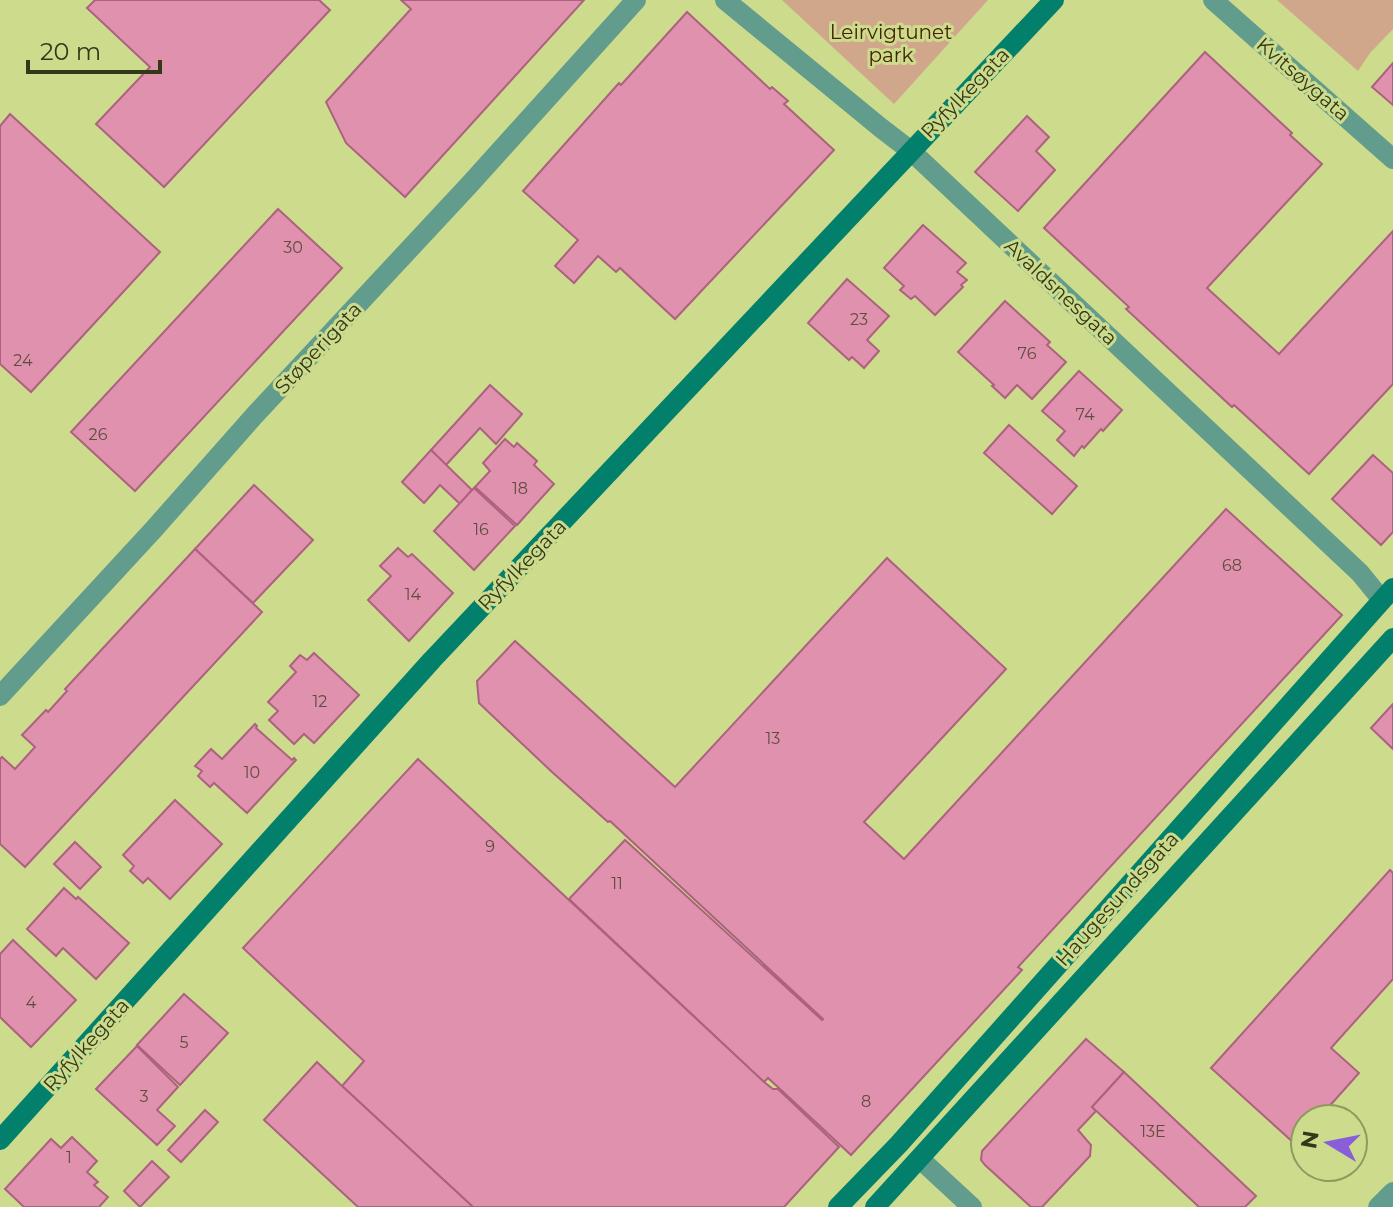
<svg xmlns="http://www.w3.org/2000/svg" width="1393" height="1207" viewBox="0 0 1393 1207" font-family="Montserrat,sans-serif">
  <rect width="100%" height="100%" fill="#cddb8d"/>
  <g fill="#d0a78b">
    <path d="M782 0H988L894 104Z"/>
    <path d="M1277 0H1393V29L1370 53 1358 71Z"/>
  </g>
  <g fill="#e091ae" stroke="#ac627e" stroke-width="2">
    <path d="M95 0H319L330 10 164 187 96 124 150 67 87 8Z"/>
    <path d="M401 0H584L405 197 346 143 326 102 411 9Z"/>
    <path d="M687 12 770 89 772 87 788 101 784 104 834 150 675 319 620 268 616 272 598 256 574 283 555 266 578 240 523 191 619 83 621 85Z"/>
    <path d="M1205 52 1292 133 1290 135 1322 164 1207 288 1279 354 1393 231V384L1309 474 1234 405 1232 407 1126 309 1129 307 1044 228Z"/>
    <path d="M1393 63V105L1372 87Z"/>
    <path d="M10 114 160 252 31 392 0 364V126Z"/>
    <path d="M1027 116 1049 137 1036 151 1055 170 1018 211 975 172Z"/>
    <path d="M278 209 342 268 135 491 71 432Z"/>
    <path d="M923 225 966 263 957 272 967 280 961 285 963 287 935 315 915 296 911 299 900 290 904 286 884 268Z"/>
    <path d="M847 279 889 316 867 340 879 351 864 368 852 357 849 360 808 323Z"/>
    <path d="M1005 301 1050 342 1047 345 1066 362 1032 399 1017 385 1005 398 992 386 994 385 958 352Z"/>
    <path d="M1079 371 1122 410 1103 431 1101 429 1084 448 1082 446 1074 456 1057 440 1065 431 1042 411Z"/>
    <path d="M490 385 522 414 496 444 480 428 446 465 431 450Z"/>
    <path d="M1009 425 1077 486 1052 514 984 453Z"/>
    <path d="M505 439 514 447 517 443 537 461 534 465 554 484 517 525 475 487 490 471 483 463Z"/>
    <path d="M431 450 472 490 460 504 440 485 424 503 402 482Z"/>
    <path d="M1373 455 1393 473V532L1381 545 1332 499Z"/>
    <path d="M254 485 313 540 253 603 195 549Z"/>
    <path d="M474 488 515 526 474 570 434 531Z"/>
    <path d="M1226 509 1342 615 1018 967 1022 970 851 1155 768 1078 764 1082 569 899 625 840 822 1020 823 1019 610 821 608 822 552 772 479 703 477 681 515 641 675 787 887 558 1006 669 864 822 904 859Z"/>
    <path d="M398 548 408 557 412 554 453 593 409 641 368 600 391 576 380 566Z"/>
    <path d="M195 549 262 612 25 867 0 844V759L2 757 15 769 35 747 22 735 46 710 48 712 67 691 65 689Z"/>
    <path d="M314 653 359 695 314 743 304 734 294 744 269 720 278 711 268 702 296 672 290 666 300 655 307 660Z"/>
    <path d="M1393 704V749L1371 728Z"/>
    <path d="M255 724 257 726 256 728 292 760 294 758 296 760 247 813 214 783 210 787 198 776 202 771 195 766 211 749 222 759Z"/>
    <path d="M418 759 764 1082 773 1089H778L839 1147 784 1207H473L342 1086 364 1061 243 948Z"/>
    <path d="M175 800 222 844 170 899 148 878 143 883 130 871 134 866 123 855Z"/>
    <path d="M75 842 101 867 80 889 54 864Z"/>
    <path d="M1390 870 1393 873V979L1331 1048 1359 1073 1318 1119H1305V1133L1295 1144 1211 1068Z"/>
    <path d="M64 888 76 899 78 897 129 943 96 979 63 948 56 956 27 929Z"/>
    <path d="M13 940 76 1000 31 1047 0 1017V954Z"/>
    <path d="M184 994 228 1033 180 1085 137 1045Z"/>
    <path d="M1086 1039 1124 1072 1092 1107 1096 1111 1078 1130 1091 1145 1090 1156 1042 1207H1031L985 1165 981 1160 982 1151Z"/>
    <path d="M137 1046 178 1087 157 1110 175 1126 157 1145 96 1089Z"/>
    <path d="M317 1062 342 1086 473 1207H358L264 1120Z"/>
    <path d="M1124 1072 1256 1196 1245 1207H1199L1092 1107Z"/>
    <path d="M205 1110 218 1122 181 1162 168 1150Z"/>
    <path d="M72 1137 97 1161 87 1172 98 1182 94 1185 108 1197 99 1207H24L5 1189 51 1139 61 1148Z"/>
    <path d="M152 1161 169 1177 140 1207 124 1191Z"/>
  </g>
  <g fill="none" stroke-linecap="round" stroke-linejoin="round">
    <g stroke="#619c8d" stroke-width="20">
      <path d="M725 0 881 128 911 151 1360 573 1382 600"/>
      <path d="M1213 0 1393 159"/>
      <path d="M0 696 154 529 253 417 470 184 636 0"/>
      <path d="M920 1159 972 1207"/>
      <path d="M1378 1207 1393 1192"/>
    </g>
    <g stroke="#03806c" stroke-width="20">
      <path d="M0 1140 432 660 1054 0"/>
      <path d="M838 1207 899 1144 1393 588"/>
      <path d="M875 1207 1393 638"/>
    </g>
  </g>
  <g text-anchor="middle" stroke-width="6" stroke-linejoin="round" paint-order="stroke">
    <g font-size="16" fill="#5e4e3e">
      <text x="293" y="253">30</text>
      <text x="859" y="325">23</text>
      <text x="1027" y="359">76</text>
      <text x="23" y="366">24</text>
      <text x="1085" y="420">74</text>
      <text x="98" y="440">26</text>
      <text x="520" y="494">18</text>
      <text x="481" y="535">16</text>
      <text x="1232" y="571">68</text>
      <text x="413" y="600">14</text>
      <text x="320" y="707">12</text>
      <text x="773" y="744">13</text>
      <text x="252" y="778">10</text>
      <text x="490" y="852">9</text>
      <text x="617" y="889">11</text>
      <text x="31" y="1008">4</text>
      <text x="184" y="1048">5</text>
      <text x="144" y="1102">3</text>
      <text x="866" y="1107">8</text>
      <text x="1153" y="1137">13E</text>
      <text x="69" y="1163">1</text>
    </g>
    <g font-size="20" fill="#462202" stroke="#cddb8d">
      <text x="891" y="39">Leirvigtunet<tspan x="891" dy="23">park</tspan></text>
    </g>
    <g font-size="20" fill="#333818" stroke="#cddb8d">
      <text transform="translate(1303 79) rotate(41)" y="7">Kvitsøygata</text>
      <text transform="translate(965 93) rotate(-46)" y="7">Ryfylkegata</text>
      <text transform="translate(1061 292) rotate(43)" y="7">Avaldsnesgata</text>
      <text transform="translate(318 348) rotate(-47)" y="7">Støperigata</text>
      <text transform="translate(522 565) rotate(-46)" y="7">Ryfylkegata</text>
      <text transform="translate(1117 899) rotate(-48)" y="7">Haugesundsgata</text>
      <text transform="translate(86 1045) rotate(-48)" y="7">Ryfylkegata</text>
    </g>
  </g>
  <g transform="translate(1329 1143) rotate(280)"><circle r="38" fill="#cddb8d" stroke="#8f9a5e" stroke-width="2"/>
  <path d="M0-6L14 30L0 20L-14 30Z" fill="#895ed8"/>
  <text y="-12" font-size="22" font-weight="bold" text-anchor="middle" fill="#333818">N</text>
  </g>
  <path d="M28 60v12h132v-12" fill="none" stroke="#333818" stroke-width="4"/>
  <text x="40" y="60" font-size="24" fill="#333818" stroke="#cddb8d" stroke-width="6" paint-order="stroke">20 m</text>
</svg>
